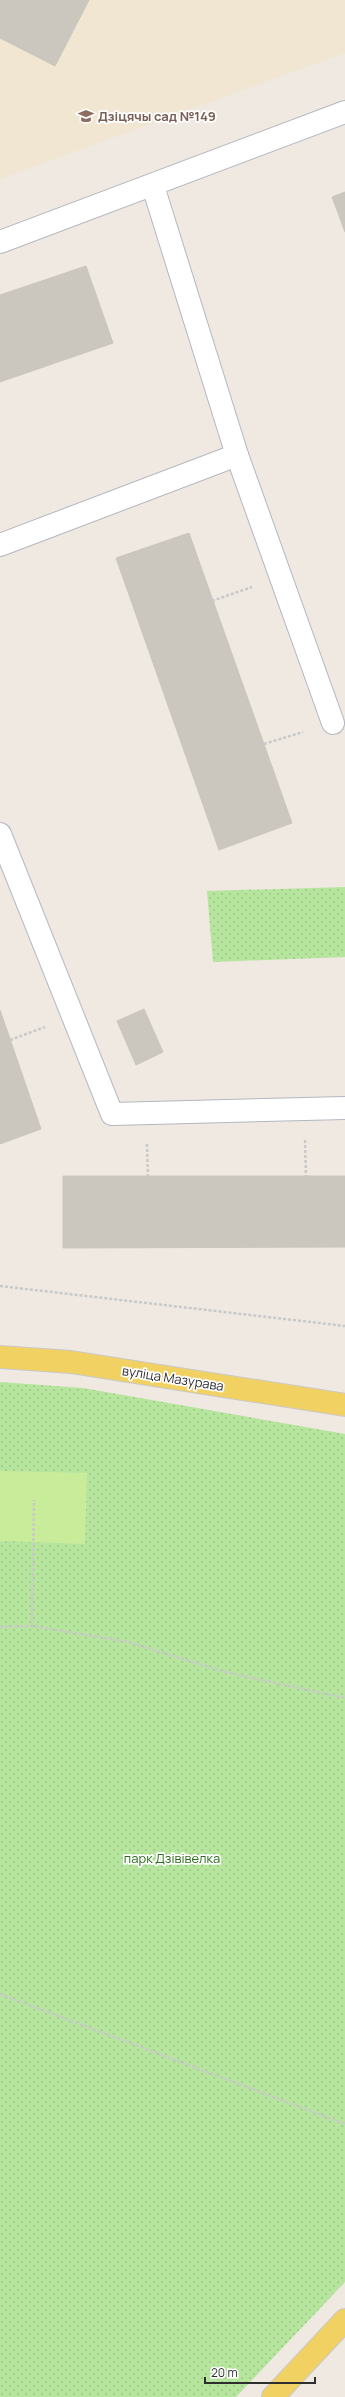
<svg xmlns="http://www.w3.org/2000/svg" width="345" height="2397" viewBox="0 0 345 2397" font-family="Manrope,sans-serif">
  <defs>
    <pattern id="park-dots" width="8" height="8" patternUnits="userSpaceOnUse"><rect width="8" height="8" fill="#b6e59e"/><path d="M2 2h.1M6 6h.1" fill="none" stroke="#9dc588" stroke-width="1.8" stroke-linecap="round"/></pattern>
  </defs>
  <rect width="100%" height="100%" fill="#efe9e1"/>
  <path fill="#f0e6d1" d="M0 0H345V53L0 179Z"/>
  <g fill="url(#park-dots)">
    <path d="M345 887V957L213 962 207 891Z"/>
    <path d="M0 1382 83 1388 345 1434V2282L236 2397H0Z"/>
  </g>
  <path fill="#c9ec9a" d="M0 1471 87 1473 85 1544 0 1541Z"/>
  <g fill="#cbc7bf" stroke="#cbc5ba">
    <path d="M0 0H89L55 66 0 38Z"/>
    <path d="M345 192V232L332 197Z"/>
    <path d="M86 266 113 343 0 382V295Z"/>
    <path d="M189 533 292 823 219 850 116 558Z"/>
    <path d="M144 1009 163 1052 136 1065 117 1021Z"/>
    <path d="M0 1010 41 1129 0 1144Z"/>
    <path d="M63 1176H345V1247L63 1248Z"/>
  </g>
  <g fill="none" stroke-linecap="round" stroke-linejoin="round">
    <defs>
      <g id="minor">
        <path d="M153 186 237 455 333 723"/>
        <path d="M0 242 345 112"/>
        <path d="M0 545 237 455"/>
        <path d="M0 834 112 1114 345 1108"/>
      </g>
      <g id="major">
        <path d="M0 1357 71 1362 345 1405"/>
        <path d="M273 2397 345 2320"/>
      </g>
    </defs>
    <use href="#minor" stroke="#b4b7c1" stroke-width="24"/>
    <use href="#major" stroke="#c9c9c9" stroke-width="24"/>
    <g stroke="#c9c9c9" stroke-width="2.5" stroke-dasharray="3 2" stroke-linecap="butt">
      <path d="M212 601 252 587"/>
      <path d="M264 744 303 732"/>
      <path d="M10 1040 45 1027"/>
      <path d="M305 1140 306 1176"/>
      <path d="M147 1144 148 1176"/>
      <path d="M0 1286 345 1326"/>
      <path d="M32 1626 34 1500"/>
      <path d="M0 1627 32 1626 128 1642 225 1672 345 1698"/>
      <path d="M0 1994 345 2124"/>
    </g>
    <use href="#minor" stroke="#fff" stroke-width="22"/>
    <use href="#major" stroke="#f2d163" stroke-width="22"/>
  </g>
  <defs>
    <symbol id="school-bare" viewBox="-9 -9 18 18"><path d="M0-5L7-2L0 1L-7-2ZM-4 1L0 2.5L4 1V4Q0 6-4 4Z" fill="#8d6e63" stroke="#fff" stroke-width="2.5" paint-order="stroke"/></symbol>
  </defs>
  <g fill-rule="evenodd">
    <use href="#school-bare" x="75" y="105" width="22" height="22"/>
  </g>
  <g text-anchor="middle" stroke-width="3.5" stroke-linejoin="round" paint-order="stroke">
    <g font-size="13" font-weight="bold" fill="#785e54" stroke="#fff" text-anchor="start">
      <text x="98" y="121">Дзіцячы сад №149</text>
    </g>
    <g font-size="13" fill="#2e2e2e" stroke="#fff">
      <text transform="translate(173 1378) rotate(9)" y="5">вуліца Мазурава</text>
    </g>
    <g font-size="13" fill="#2c6e1b" stroke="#fff">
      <text x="172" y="1863">парк Дзівівелка</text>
    </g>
  </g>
  <path d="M205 2377v6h110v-6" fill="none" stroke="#2e2e2e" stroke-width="2"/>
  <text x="211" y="2377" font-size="12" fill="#2e2e2e" stroke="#ffffff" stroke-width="3" paint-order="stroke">20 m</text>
</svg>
